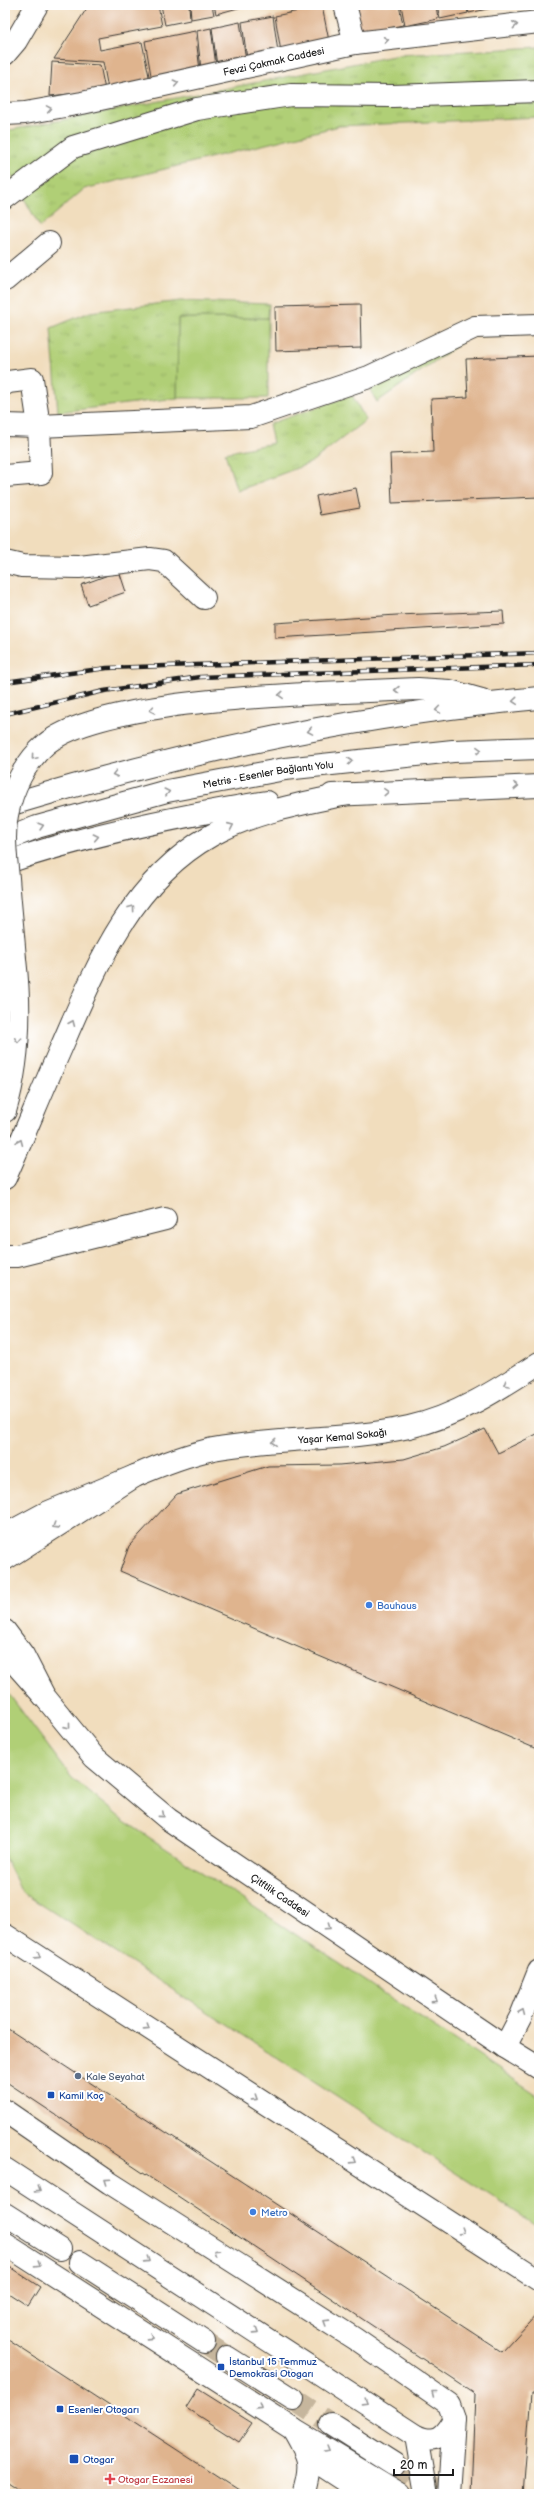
<svg xmlns="http://www.w3.org/2000/svg" width="544" height="2499" viewBox="0 0 544 2499" font-family="'Balsamiq Sans',sans-serif">
  <defs>
    <pattern id="park-tufts" width="24" height="20" patternUnits="userSpaceOnUse"><rect width="24" height="20" fill="#b0cf76"/><path d="M3 7l-1-3M5 7V3M7 7l1-3M15 17l-1-3M17 17v-4M19 17l1-3" fill="none" stroke="#97b166"/></pattern>
  </defs>
  <rect width="100%" height="100%" fill="#fff"/>
  <filter id="ink" filterUnits="userSpaceOnUse"><feTurbulence type="fractalNoise" baseFrequency=".025" numOctaves="2"/><feDisplacementMap in="SourceGraphic" scale="8" xChannelSelector="R" yChannelSelector="G"/><feConvolveMatrix kernelMatrix="1 2 1 2 8 2 1 2 1" color-interpolation-filters="sRGB"/></filter>
  <filter id="wash" filterUnits="userSpaceOnUse"><feTurbulence type="fractalNoise" baseFrequency=".012" numOctaves="4" result="noise"/><feDisplacementMap in="SourceGraphic" scale="16" xChannelSelector="R" yChannelSelector="G"/><feGaussianBlur stdDeviation="0.9" result="paint"/><feColorMatrix in="noise" values="0 0 0 0 0 0 0 0 0 0 0 0 0 0 0 0 0 1.4 0 .05"/><feComposite in="paint" operator="in"/></filter>
  <g filter="url(#wash)">
    <rect width="100%" height="100%" fill="#f1ddbd"/>
    <g fill="#b0cf76" stroke="#667649">
      <path d="M178 318H268V398H177Z"/>
      <path d="M462 342 377 402 370 390Z"/>
      <path d="M5 1689 72 1778 123 1820 539 2096V2227L22 1892 5 1858Z"/>
    </g>
    <g fill="url(#park-tufts)" stroke="#667649">
      <path d="M539 47V117L339 126 84 189 40 227 5 164V131L399 55Z"/>
      <path d="M180 301 269 304 268 318H178L177 398 58 412 51 328 90 312Z"/>
      <path d="M352 395 366 420 310 463 237 491 225 453 273 443 269 424Z"/>
    </g>
    <g id="blocks">
      <g fill="#dfb48e">
        <path d="M89 5H158L162 26 98 38 100 50 142 42 150 81 108 89 103 62 54 59Z"/>
        <path d="M161 5H189L190 20 165 25Z"/>
        <path d="M190 5H212L214 15 191 19Z"/>
        <path d="M214 5H249L216 14Z"/>
        <path d="M355 5H399L403 25 360 34Z"/>
        <path d="M401 5H436L438 19 405 26Z"/>
        <path d="M437 5H466L468 13 440 19Z"/>
        <path d="M467 5H492V8L469 13Z"/>
        <path d="M322 6 329 41 281 52 275 16Z"/>
        <path d="M273 16 278 52 247 59 242 22Z"/>
        <path d="M240 22 246 60 217 66 212 28Z"/>
        <path d="M211 28 216 66 201 70 197 31Z"/>
        <path d="M195 31 200 70 152 81 145 41Z"/>
        <path d="M52 62 100 65 105 90 50 96Z"/>
        <path d="M360 305 361 348 276 351 275 307Z"/>
        <path d="M539 356V497L392 503 390 454 433 452 431 399 468 397 466 359Z"/>
        <path d="M356 488 360 508 320 515 316 496Z"/>
        <path d="M119 571 126 592 88 605 81 585Z"/>
        <path d="M503 611 504 624 275 638V623L397 615Z"/>
        <path d="M485 1429 498 1453 539 1433V1750L120 1571 129 1546 177 1494 268 1466 339 1465 404 1459 444 1447Z"/>
        <path d="M5 2027 502 2352 539 2312V2393H531L523 2494H471L475 2394 5 2081Z"/>
        <path d="M5 2264 40 2287 28 2306 5 2291Z"/>
        <path d="M5 2338 245 2494H26L5 2480Z"/>
        <path d="M198 2389 252 2423 239 2442 186 2408Z"/>
      </g>
    </g>
  </g>
  <g filter="url(#ink)">
    <use href="#blocks" fill-opacity="0" stroke="#3c3934" stroke-width="1"/>
    <g fill="none" stroke-linecap="round" stroke-linejoin="round">
      <g stroke="#c6b69d" stroke-width="22" stroke-dasharray="22 11" stroke-linecap="butt">
        <path d="M204 2342 227 2357"/>
        <path d="M293 2399 331 2424"/>
        <path d="M394 2464 443 2494"/>
      </g>
      <defs>
        <g id="minor">
          <path d="M345 5 355 43"/>
          <path d="M5 198 73 147 197 109 291 95 393 96 539 91"/>
          <path d="M5 280 49 243"/>
          <path d="M5 384 8 382 32 379 39 426 41 473 5 476"/>
          <path d="M5 425 39 426 251 417 369 377 475 327 539 325"/>
          <path d="M5 562 22 566 79 567 150 559 164 561 204 598"/>
          <path d="M5 1256H17L165 1219"/>
          <path id="s1" d="M5 1559 135 1476C160 1465 186 1455 213 1449 277 1437 344 1441 409 1427 456 1417 499 1389 539 1363"/>
          <path id="s2" d="M5 1631 23 1655 44 1696 94 1757 168 1819 505 2047 539 2068"/>
          <path d="M5 1935 539 2280"/>
          <path d="M505 2047 521 2016 539 1971"/>
          <path d="M5 2111 110 2183 355 2339 449 2404 454 2419 449 2494"/>
          <path d="M5 2169 416 2436 426 2494"/>
          <path d="M5 2214 60 2249"/>
          <path d="M5 2244 293 2429C309 2457 313 2462 303 2494"/>
          <path d="M80 2262 204 2342"/>
          <path d="M227 2357 293 2399"/>
          <path d="M331 2424 394 2464"/>
          <path d="M294 2430 400 2494"/>
          <path d="M416 2436C437 2445 444 2436 454 2419"/>
          <path d="M309 2457 366 2494"/>
        </g>
        <g id="major">
          <path d="M5 54 16 41 37 5"/>
          <path id="s3" d="M5 114 25 113 82 103 355 43 539 22"/>
        </g>
        <g id="highway">
          <path d="M320 693 418 689 450 691 482 700"/>
          <path d="M332 795 539 786"/>
          <path d="M5 806C179 753 358 715 539 698"/>
          <path id="s4" d="M5 840 37 827 167 791 285 769 453 751 539 748"/>
          <path d="M5 863C88 834 180 816 267 802"/>
          <path d="M5 1111C20 1061 21 1011 15 959"/>
          <path d="M5 1178C24 1135 42 1091 61 1048 96 967 131 880 212 835 253 812 301 804 347 794"/>
          <path d="M5 1535 44 1514 135 1476"/>
          <path d="M5 1652 44 1696"/>
        </g>
      </defs>
      <use href="#minor" stroke="#3c3934" stroke-width="24"/>
      <use href="#major" stroke="#3c3934" stroke-width="24"/>
      <use href="#highway" stroke="#3c3934" stroke-width="24"/>
      <use href="#minor" stroke="#fff" stroke-width="22"/>
      <use href="#major" stroke="#fff" stroke-width="22"/>
      <use href="#highway" stroke="#fff" stroke-width="22"/>
      <defs>
        <g id="rail">
          <path d="M5 682 107 668 539 653"/>
          <path d="M5 714 104 691 200 677 539 665"/>
        </g>
      </defs>
      <use href="#rail" stroke="#1c1c1c" stroke-width="4.5"/>
      <use href="#rail" stroke="#fff" stroke-width="3" stroke-dasharray="9" stroke-linecap="butt"/>
      <defs>
        <path id="highway-bridge" d="M15 959C13 932 10 905 8 878 6 857 3 836 7 815 12 789 25 762 46 744 94 704 254 697 320 693"/>
      </defs>
      <use href="#highway-bridge" stroke="#3c3934" stroke-width="24" stroke-linecap="butt"/>
      <use href="#highway-bridge" stroke="#fff" stroke-width="22"/>
    </g>
    <defs><path id="oneway-chevron" d="M-2-3.5L2.5 0L-2 3.5" fill="none" stroke-width="1.6" stroke-linecap="round" stroke-linejoin="round"/></defs>
    <g stroke="#999">
      <use href="#oneway-chevron" transform="translate(515 25) rotate(-6)"/>
      <use href="#oneway-chevron" transform="translate(386 40) rotate(-7)"/>
      <use href="#oneway-chevron" transform="translate(176 83) rotate(-12)"/>
      <use href="#oneway-chevron" transform="translate(49 109) rotate(-10)"/>
      <use href="#oneway-chevron" transform="translate(397 690) rotate(180)"/>
      <use href="#oneway-chevron" transform="translate(281 695) rotate(177)"/>
      <use href="#oneway-chevron" transform="translate(515 701) rotate(175)"/>
      <use href="#oneway-chevron" transform="translate(152 710) rotate(170)"/>
      <use href="#oneway-chevron" transform="translate(438 710) rotate(171)"/>
      <use href="#oneway-chevron" transform="translate(310 731) rotate(170)"/>
      <use href="#oneway-chevron" transform="translate(479 750) rotate(-2)"/>
      <use href="#oneway-chevron" transform="translate(34 757) rotate(130)"/>
      <use href="#oneway-chevron" transform="translate(350 761) rotate(-7)"/>
      <use href="#oneway-chevron" transform="translate(115 774) rotate(166)"/>
      <use href="#oneway-chevron" transform="translate(516 786) rotate(-2)"/>
      <use href="#oneway-chevron" transform="translate(167 792) rotate(-14)"/>
      <use href="#oneway-chevron" transform="translate(386 792) rotate(-3)"/>
      <use href="#oneway-chevron" transform="translate(41 826) rotate(-16)"/>
      <use href="#oneway-chevron" transform="translate(231 826) rotate(-24)"/>
      <use href="#oneway-chevron" transform="translate(96 837) rotate(-12)"/>
      <use href="#oneway-chevron" transform="translate(132 908) rotate(-54)"/>
      <use href="#oneway-chevron" transform="translate(72 1023) rotate(-67)"/>
      <use href="#oneway-chevron" transform="translate(18 1040) rotate(93)"/>
      <use href="#oneway-chevron" transform="translate(20 1142) rotate(-67)"/>
      <use href="#oneway-chevron" transform="translate(506 1384) rotate(149)"/>
      <use href="#oneway-chevron" transform="translate(274 1442) rotate(175)"/>
      <use href="#oneway-chevron" transform="translate(55 1526) rotate(148)"/>
      <use href="#oneway-chevron" transform="translate(68 1726) rotate(51)"/>
      <use href="#oneway-chevron" transform="translate(162 1815) rotate(40)"/>
      <use href="#oneway-chevron" transform="translate(328 1927) rotate(34)"/>
      <use href="#oneway-chevron" transform="translate(38 1956) rotate(33)"/>
      <use href="#oneway-chevron" transform="translate(435 2000) rotate(34)"/>
      <use href="#oneway-chevron" transform="translate(522 2012) rotate(-67)"/>
      <use href="#oneway-chevron" transform="translate(147 2027) rotate(33)"/>
      <use href="#oneway-chevron" transform="translate(255 2098) rotate(33)"/>
      <use href="#oneway-chevron" transform="translate(353 2161) rotate(32)"/>
      <use href="#oneway-chevron" transform="translate(107 2181) rotate(-146)"/>
      <use href="#oneway-chevron" transform="translate(38 2190) rotate(33)"/>
      <use href="#oneway-chevron" transform="translate(462 2231) rotate(32)"/>
      <use href="#oneway-chevron" transform="translate(216 2252) rotate(-147)"/>
      <use href="#oneway-chevron" transform="translate(147 2260) rotate(33)"/>
      <use href="#oneway-chevron" transform="translate(38 2265) rotate(32)"/>
      <use href="#oneway-chevron" transform="translate(326 2322) rotate(-148)"/>
      <use href="#oneway-chevron" transform="translate(256 2332) rotate(33)"/>
      <use href="#oneway-chevron" transform="translate(150 2337) rotate(33)"/>
      <use href="#oneway-chevron" transform="translate(434 2393) rotate(-142)"/>
      <use href="#oneway-chevron" transform="translate(365 2402) rotate(32)"/>
      <use href="#oneway-chevron" transform="translate(260 2407) rotate(33)"/>
      <use href="#oneway-chevron" transform="translate(327 2449) rotate(31)"/>
    </g>
  </g>
  <g fill="#3f7fe0" stroke="#fff" stroke-width="1.5">
    <circle cx="369" cy="1605" r="4"/>
    <circle cx="253" cy="2212" r="4"/>
  </g>
  <circle fill="#5c6f8a" stroke="#fff" stroke-width="1.5" cx="78" cy="2076" r="4"/>
  <g fill="#1a4fb4" stroke="#fff" stroke-width="1.5">
    <rect x="47" y="2091" width="8" height="8" rx="2"/>
    <rect x="217" y="2363" width="8" height="8" rx="2"/>
    <rect x="56" y="2405" width="8" height="8" rx="2"/>
    <rect x="69" y="2454" width="10" height="10" rx="2"/>
  </g>
  <path fill="#e0444e" stroke="#fff" stroke-width="1.5" d="M108 2473h4v4h4v4h-4v4h-4v-4h-4v-4h4z"/>
  <g text-anchor="middle" stroke-width="4" stroke-linejoin="round" paint-order="stroke">
    <g font-size="10" fill="#1c1c1c" stroke="#fff">
      <text dy="4" stroke="none"><textPath href="#s3" startOffset="274">Fevzi Çakmak Caddesi</textPath></text>
      <text dy="4" stroke="none"><textPath href="#s4" startOffset="272">Metris - Esenler Bağlantı Yolu</textPath></text>
      <text dy="4" stroke="none"><textPath href="#s1" startOffset="367">Yaşar Kemal Sokağı</textPath></text>
      <text dy="4" stroke="none"><textPath href="#s2" startOffset="387">Çitftlik Caddesi</textPath></text>
    </g>
    <g font-size="10" fill="#366cbe" stroke="#fff" text-anchor="start">
      <text x="377" y="1609">Bauhaus</text>
      <text x="261" y="2216">Metro</text>
    </g>
    <g font-size="10" fill="#4e5e75" stroke="#fff" text-anchor="start">
      <text x="86" y="2080">Kale Seyahat</text>
    </g>
    <g font-size="10" fill="#164399" stroke="#fff" text-anchor="start">
      <text x="59" y="2099">Kamil Koç</text>
      <text x="229" y="2365">İstanbul 15 Temmuz<tspan x="229" dy="12">Demokrasi Otogarı</tspan></text>
      <text x="68" y="2413">Esenler Otogarı</text>
      <text x="83" y="2463">Otogar</text>
    </g>
    <g font-size="10" fill="#be3a42" stroke="#fff" text-anchor="start">
      <text x="118" y="2483">Otogar Eczanesi</text>
    </g>
  </g>
  <rect width="544" height="2499" fill="none" stroke="#fff" stroke-width="20"/>
  <path d="M394 2469v6h59v-6" fill="none" stroke="#1c1c1c" stroke-width="2"/>
  <text x="400" y="2469" font-size="12" fill="#1c1c1c" stroke="#ffffff" stroke-width="3" paint-order="stroke">20 m</text>
</svg>
